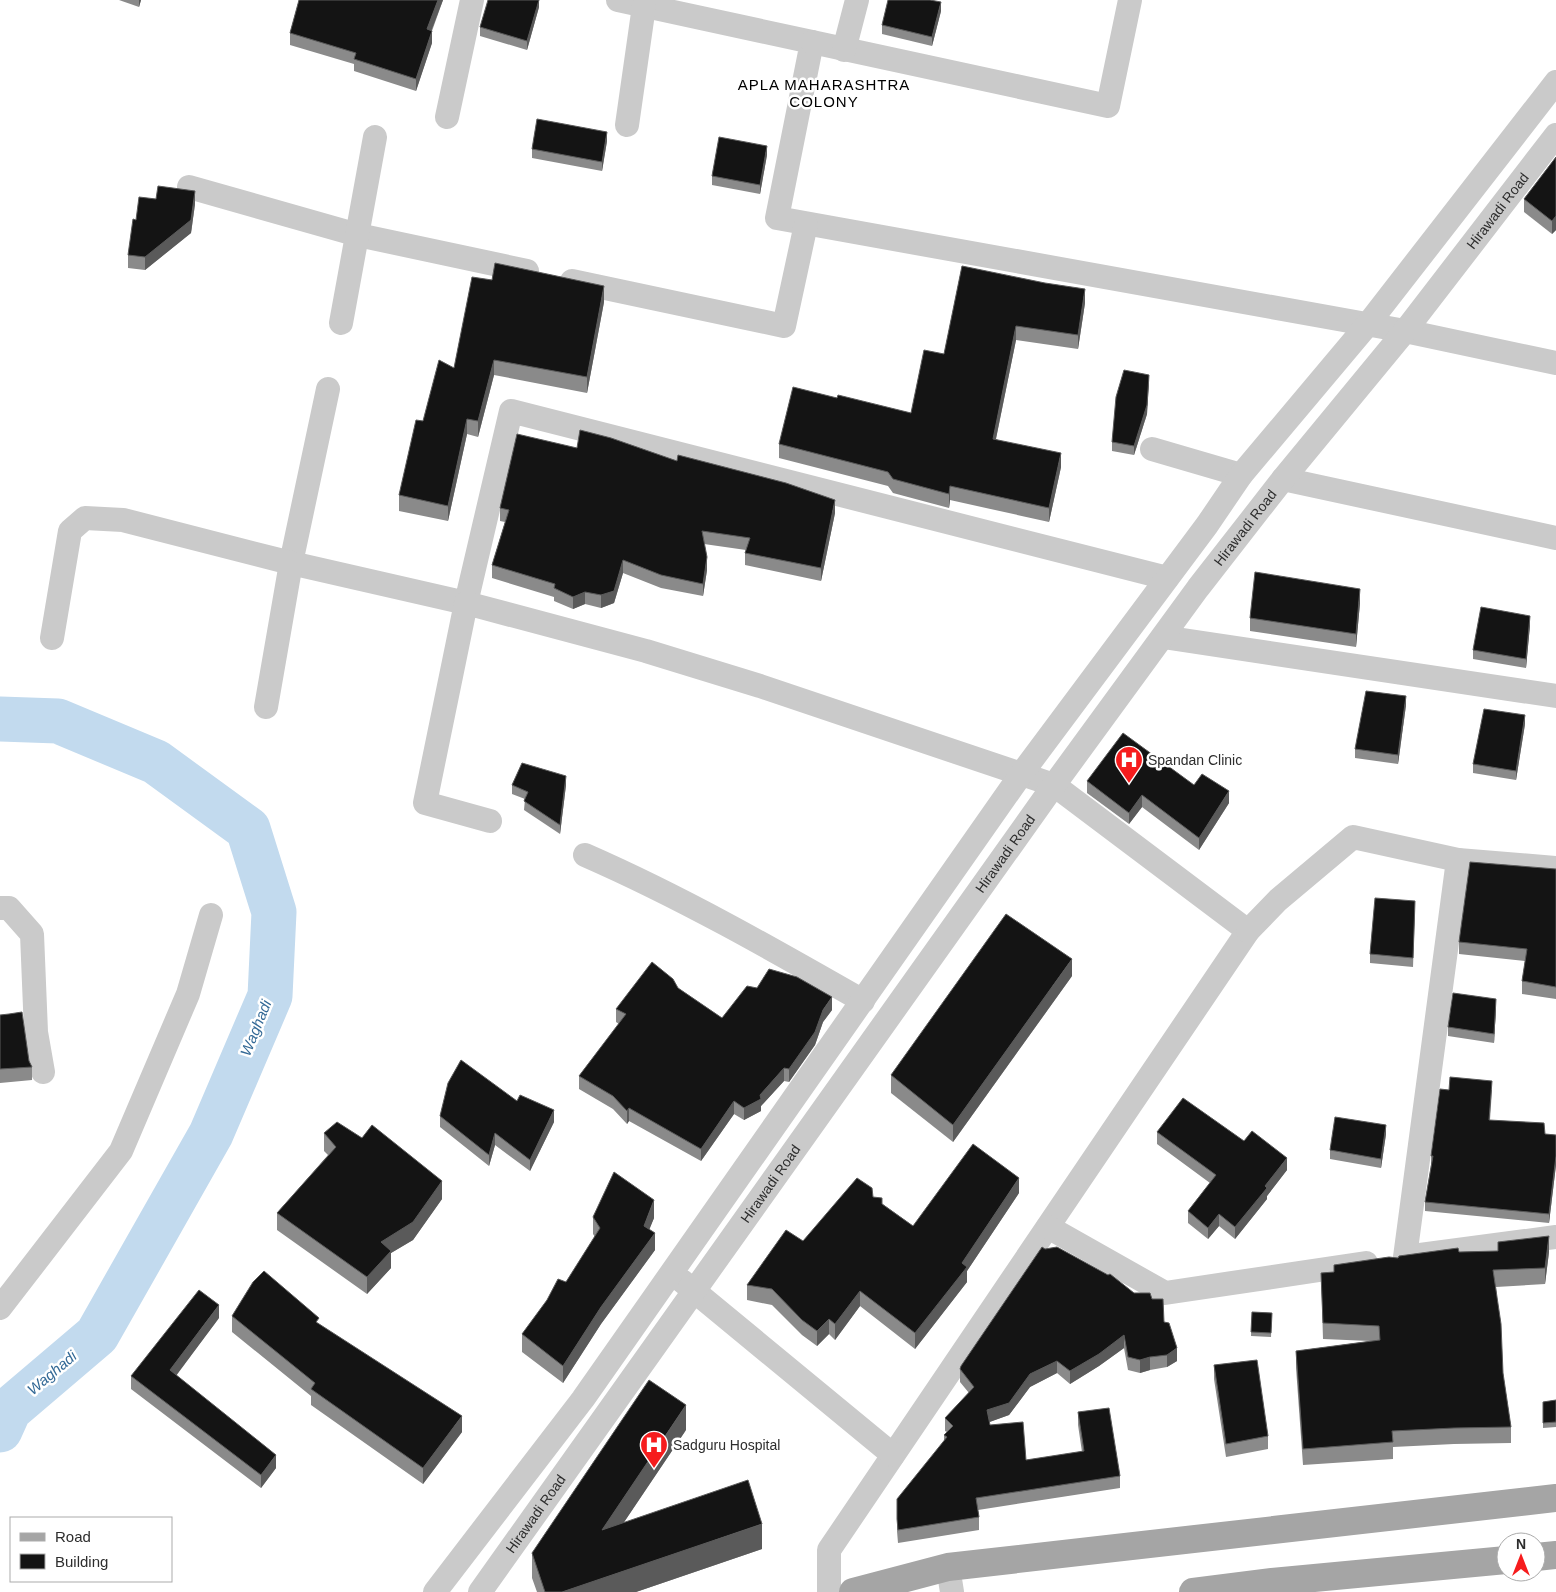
<svg xmlns="http://www.w3.org/2000/svg" width="1556" height="1592" viewBox="0 0 1556 1592" font-family="Arial,sans-serif">
  <rect width="100%" height="100%" fill="#fff"/>
  <g fill="none" stroke-linecap="round" stroke-linejoin="round">
    <path stroke="#c2daee" stroke-width="45" d="M0 719 58 721 156 762 248 829 274 912 270 996 211 1134 97 1335 9 1410 0 1430"/>
    <g stroke="#cacaca" stroke-width="24">
      <path d="M618 0 812 42 777 218 1405 331 1556 363"/>
      <path d="M812 42 1108 106 1130 0"/>
      <path d="M844 50 857 0"/>
      <path d="M447 117 472 0"/>
      <path d="M627 125 644 6"/>
      <path d="M189 187 358 235 527 271"/>
      <path d="M572 281 784 326 806 224"/>
      <path d="M341 323 375 137"/>
      <path d="M328 389 291 563 466 603 511 411 1167 578"/>
      <path d="M1152 449 1241 475"/>
      <path d="M1283 479 1556 538"/>
      <path d="M1163 637 1556 696"/>
      <path d="M52 638 70 531 85 518 123 520 291 563 266 707"/>
      <path d="M490 821 425 803 466 603 646 651 760 686 1054 785 1248 931 829 1550V1592"/>
      <path d="M585 855C681 897 772 949 863 1001"/>
      <path d="M1458 860 1405 1257 1556 1237"/>
      <path d="M0 908H9L32 934 36 1032 43 1072"/>
      <path d="M1248 931 1278 900 1353 837 1458 860 1556 868"/>
      <path d="M1048 1227 1165 1293 1366 1263"/>
      <path d="M682 1281 893 1455"/>
      <path d="M0 1308 121 1151 188 994 211 915"/>
      <path d="M948 1567 952 1592"/>
      <path d="M435 1592 583 1399 1022 773 1207 525 1241 475 1368 324 1556 82"/>
      <path id="s1" d="M480 1592 1054 785 1198 588 1283 479 1405 331 1556 135"/>
    </g>
    <g stroke="#a5a5a5" stroke-width="28">
      <path d="M1536 1557 1556 1555"/>
      <path d="M853 1592 948 1567 1556 1498"/>
      <path d="M1193 1592 1272 1582 1506 1560"/>
    </g>
  </g>
  <g fill="#8a8a8a">
    <path d="M119 0H141L139 7Z"/>
    <path d="M299 0H443L432 31V43L416 91 354 71V64L290 45V33Z"/>
    <path d="M539 0V7L527 50 480 36V27Z"/>
    <path d="M941 11 932 46 882 34V25Z"/>
    <path d="M607 141 602 171 532 158V149Z"/>
    <path d="M767 155 760 194 712 185V176Z"/>
    <path d="M1556 157V230L1552 234 1524 212V199Z"/>
    <path d="M195 204 191 233 145 270 128 268V255Z"/>
    <path d="M962 266 1085 303 1078 349 1016 340 996 439 1061 467 1049 522 950 500 949 508 893 493 888 486 779 458V444L837 398 911 413 944 354Z"/>
    <path d="M604 302 587 393 494 375 478 437 467 434 448 521 399 511V495L423 421 454 368Z"/>
    <path d="M1149 384 1147 414 1134 455 1112 451V442Z"/>
    <path d="M577 448 677 461 835 513 821 581 745 565V553L746 550 704 544 707 570 703 596 661 588 623 573 614 603 601 608 585 604 573 609 554 601V597L492 578V565L505 522 500 521V508Z"/>
    <path d="M1360 603 1356 647 1250 631V618Z"/>
    <path d="M1530 625 1526 668 1473 659V650Z"/>
    <path d="M1406 705 1398 764 1355 758V749Z"/>
    <path d="M1525 724 1516 780 1473 773V764Z"/>
    <path d="M1087 781 1194 785 1229 803 1199 850 1142 807 1129 824 1087 793Z"/>
    <path d="M512 785H566L560 834 524 810 525 799 512 794Z"/>
    <path d="M1556 869V999L1522 994V981L1525 961 1459 954V942Z"/>
    <path d="M1415 910 1413 967 1370 963V954Z"/>
    <path d="M1072 976 953 1142 891 1093V1075Z"/>
    <path d="M678 988 722 1018 832 1010 823 1022 815 1045 789 1082 784 1081 761 1106V1111L744 1120 734 1114 701 1161 629 1121 627 1124 613 1109 579 1089V1076L619 1024 616 1022V1009Z"/>
    <path d="M1496 1008 1494 1043 1448 1036V1027Z"/>
    <path d="M0 1015 29 1061 32 1067V1080L0 1083Z"/>
    <path d="M1449 1090H1492L1490 1120 1545 1134 1556 1135V1165L1549 1223 1425 1211V1202L1431 1165V1156Z"/>
    <path d="M517 1101 554 1122 530 1171 495 1145 489 1166 440 1127V1116Z"/>
    <path d="M1157 1132 1244 1141 1287 1170 1267 1196V1199L1235 1239 1219 1226 1208 1239 1188 1223V1211L1210 1183 1157 1144Z"/>
    <path d="M324 1133 442 1199 413 1240 391 1253V1268L367 1294 277 1230V1213L328 1155 324 1151Z"/>
    <path d="M1386 1134 1381 1168 1330 1159V1150Z"/>
    <path d="M1019 1193 967 1271V1282L915 1349 860 1306 835 1340 829 1334 817 1346 802 1335 772 1305 747 1300V1285L803 1241 873 1197 913 1226Z"/>
    <path d="M593 1217 654 1218 649 1229 655 1250 601 1324 563 1383 522 1352V1334L566 1282 595 1237 593 1234Z"/>
    <path d="M1498 1242 1549 1252 1545 1284 1496 1287 1503 1373 1511 1427V1443L1454 1444 1393 1447V1459L1303 1465 1296 1368V1351L1370 1341 1323 1339 1321 1273 1334 1272V1265L1459 1252 1498 1251Z"/>
    <path d="M1134 1293 1152 1299 1164 1322 1177 1361 1167 1367 1150 1370 1140 1373 1128 1370 1124 1348 1099 1366 1070 1384 1057 1373 1030 1387 1009 1415 989 1422 990 1425 1026 1460 1082 1452 1078 1425V1412L1120 1476V1488L978 1510 979 1517V1530L898 1543 897 1531V1519L944 1441V1435L947 1432 945 1431V1418L969 1393 960 1382V1369Z"/>
    <path d="M1252 1312 1272 1313 1271 1337 1251 1336Z"/>
    <path d="M232 1316 319 1324 462 1432 423 1484 311 1405V1396L232 1332Z"/>
    <path d="M219 1318 176 1375 276 1468 261 1488 131 1389V1376Z"/>
    <path d="M1214 1365 1268 1436V1449L1226 1457 1214 1379Z"/>
    <path d="M1556 1400V1427L1543 1428V1402Z"/>
    <path d="M686 1430 624 1522 762 1549 636 1592H537L532 1578V1553Z"/>
  </g>
  <g fill="#5a5a5a">
    <path d="M139 0H141L139 7Z"/>
    <path d="M438 0H443L427 42V29Z"/>
    <path d="M539 0V7L527 50V41Z"/>
    <path d="M941 2V11L932 46V37Z"/>
    <path d="M432 31V43L416 91V79Z"/>
    <path d="M607 132V141L602 171V162Z"/>
    <path d="M767 146V155L760 194V185Z"/>
    <path d="M195 191V204L191 233 145 270V257Z"/>
    <path d="M1556 216V230L1552 234V221Z"/>
    <path d="M604 286V302L587 393V377Z"/>
    <path d="M1085 289V303L1078 349V335Z"/>
    <path d="M1016 326V340L993 453V439Z"/>
    <path d="M494 360V375L478 437V421Z"/>
    <path d="M1149 375 1147 414 1134 455V446Z"/>
    <path d="M467 419V434L448 521V506Z"/>
    <path d="M1061 453V467L1049 522V508Z"/>
    <path d="M950 486V500L949 508V494Z"/>
    <path d="M835 500V513L821 581V568Z"/>
    <path d="M707 557V570L703 596V584Z"/>
    <path d="M623 560V573L614 603 601 608V595Z"/>
    <path d="M1360 589V603L1356 647V634Z"/>
    <path d="M585 592V604L573 609V597Z"/>
    <path d="M1530 616V625L1526 668V659Z"/>
    <path d="M1406 696V705L1398 764V755Z"/>
    <path d="M1525 715V724L1516 780V771Z"/>
    <path d="M566 776V785L560 834V825Z"/>
    <path d="M1229 791V803L1199 850V838Z"/>
    <path d="M1142 795V807L1129 824V813Z"/>
    <path d="M1072 959V976L953 1142V1125Z"/>
    <path d="M832 997V1010L823 1022 815 1045 789 1082V1069L823 1010Z"/>
    <path d="M1496 999V1008L1494 1043V1034Z"/>
    <path d="M784 1068V1081L761 1106V1111L744 1120V1108L760 1095Z"/>
    <path d="M734 1101V1114L701 1161V1149Z"/>
    <path d="M629 1108V1121L627 1124V1111Z"/>
    <path d="M554 1110V1122L530 1171V1160Z"/>
    <path d="M1386 1125V1134L1381 1168V1159Z"/>
    <path d="M495 1133V1145L489 1166V1155Z"/>
    <path d="M1556 1156V1165L1549 1223V1214Z"/>
    <path d="M1287 1158V1170L1267 1196V1199L1235 1239V1227L1265 1186Z"/>
    <path d="M1019 1178V1193L967 1271V1282L915 1349V1333Z"/>
    <path d="M442 1181V1199L413 1240 391 1253V1268L367 1294V1277L381 1242Z"/>
    <path d="M654 1200V1218L644 1243V1226Z"/>
    <path d="M1219 1214V1226L1208 1239V1228Z"/>
    <path d="M655 1233V1250L601 1324 563 1383V1366L601 1307Z"/>
    <path d="M1549 1236V1252L1545 1284V1268Z"/>
    <path d="M860 1291V1306L835 1340V1324Z"/>
    <path d="M219 1305V1318L170 1384V1370Z"/>
    <path d="M829 1319V1334L817 1346V1331Z"/>
    <path d="M1124 1335V1348L1099 1366 1070 1384V1371Z"/>
    <path d="M1177 1348V1361L1167 1367V1355Z"/>
    <path d="M1150 1357V1370L1140 1373V1360Z"/>
    <path d="M1057 1361V1373L1030 1387 1009 1415 987 1423V1410L1030 1374Z"/>
    <path d="M686 1405V1430L602 1555V1530Z"/>
    <path d="M462 1416V1432L423 1484V1468Z"/>
    <path d="M276 1455V1468L261 1488V1475Z"/>
    <path d="M762 1524V1549L636 1592H562Z"/>
  </g>
  <g fill="#141414" stroke="#5a5a5a">
    <path d="M299 0H438L427 29 432 31 416 79 354 59 356 53 290 33Z"/>
    <path d="M488 0H539L527 41 480 27Z"/>
    <path d="M888 0H930L941 2 932 37 882 25Z"/>
    <path d="M537 119 607 132 602 162 532 149Z"/>
    <path d="M719 137 767 146 760 185 712 176Z"/>
    <path d="M1556 157V216L1552 221 1524 199Z"/>
    <path d="M158 186 195 191 191 220 145 257 128 255 133 219 136 220 139 197 156 199Z"/>
    <path d="M495 263 604 286 587 377 494 360 478 421 467 419 448 506 399 495 416 420 423 421 439 360 454 368 472 277 492 280Z"/>
    <path d="M962 266 1045 283 1085 289 1078 335 1016 326 993 439 1061 453 1049 508 950 486 949 494 893 479 888 472 779 444 793 387 837 398 838 395 911 413 924 350 944 354Z"/>
    <path d="M1124 370 1149 375 1147 405 1134 446 1112 442 1116 397Z"/>
    <path d="M580 430 611 438 677 461 678 455 786 483 835 500 821 568 745 553 750 538 702 531 707 557 703 584 661 575 623 560 614 591 601 595 585 592 573 597 554 588 555 584 492 565 509 510 500 508 517 434 577 448Z"/>
    <path d="M1255 572 1360 589 1356 634 1250 618Z"/>
    <path d="M1481 607 1530 616 1526 659 1473 650Z"/>
    <path d="M1366 691 1406 696 1398 755 1355 749Z"/>
    <path d="M1484 709 1525 715 1516 771 1473 764Z"/>
    <path d="M1123 733 1194 785 1202 774 1229 791 1199 838 1142 795 1129 813 1087 781Z"/>
    <path d="M522 763 566 776 560 825 524 801 528 792 512 785Z"/>
    <path d="M1470 862 1556 869V987L1522 981 1527 949 1459 942Z"/>
    <path d="M1375 898 1415 901 1413 958 1370 954Z"/>
    <path d="M1006 914 1072 959 953 1125 891 1075Z"/>
    <path d="M652 962 673 979 678 988 722 1018 747 986 757 988 769 969 797 977 832 997 823 1010 815 1032 789 1069 784 1068 760 1095 761 1099 744 1108 734 1101 701 1149 629 1108 627 1111 613 1096 579 1076 626 1014 616 1009Z"/>
    <path d="M1453 993 1496 999 1494 1034 1448 1027Z"/>
    <path d="M22 1012 29 1061 32 1067 0 1069V1015L9 1014Z"/>
    <path d="M461 1060 517 1101 520 1095 554 1110 530 1160 495 1133 489 1155 440 1116 448 1083Z"/>
    <path d="M1450 1077 1492 1081 1489 1120 1544 1123 1545 1134 1556 1135V1156L1549 1214 1425 1202 1433 1156H1431L1440 1089 1449 1090Z"/>
    <path d="M1183 1098 1244 1141 1252 1131 1287 1158 1265 1186 1267 1188 1235 1227 1219 1214 1208 1228 1188 1211 1216 1175 1157 1132Z"/>
    <path d="M1335 1117 1386 1125 1381 1159 1330 1150Z"/>
    <path d="M337 1122 362 1138 372 1125 442 1181 413 1222 381 1242 391 1251 367 1277 277 1213 336 1147 324 1133Z"/>
    <path d="M973 1144 1019 1178 962 1263 967 1267 915 1333 860 1291 835 1324 829 1319 817 1331 802 1320 772 1289 747 1285 786 1230 803 1241 857 1178 872 1188 873 1197 882 1198V1204L913 1226Z"/>
    <path d="M614 1172 654 1200 644 1226 655 1233 601 1307 563 1366 522 1334 547 1300 558 1279 566 1282 600 1228 593 1217Z"/>
    <path d="M1549 1236 1545 1268 1493 1270 1501 1324 1503 1373 1511 1427 1454 1428 1392 1431 1393 1442 1303 1449 1296 1351 1380 1340 1379 1326 1323 1323 1321 1273 1334 1272V1265L1389 1257 1398 1258 1399 1256 1458 1248 1459 1252 1498 1251V1242Z"/>
    <path d="M1042 1247 1045 1249 1057 1247 1108 1275 1110 1274 1134 1293H1150L1152 1299H1163L1164 1322 1169 1323 1177 1348 1167 1355 1150 1357 1140 1360 1128 1357 1124 1335 1099 1354 1070 1371 1057 1361 1030 1374 1009 1403 987 1410 990 1425 1023 1422 1026 1460 1084 1451 1078 1412 1109 1408 1120 1476 976 1498 979 1517 898 1530 897 1519V1499L947 1437 944 1435 953 1426 945 1418 974 1387 960 1369 961 1366Z"/>
    <path d="M264 1271 319 1318 316 1322 462 1416 423 1468 311 1389 315 1383 232 1316 253 1282Z"/>
    <path d="M199 1290 219 1305 170 1370 276 1455 261 1475 131 1376Z"/>
    <path d="M1252 1312 1272 1313 1271 1333 1251 1332Z"/>
    <path d="M1257 1360 1268 1436 1226 1444 1214 1365Z"/>
    <path d="M649 1380 686 1405 602 1530 748 1480 762 1524 562 1592H545L532 1553Z"/>
    <path d="M1556 1400V1422L1543 1423V1402Z"/>
  </g>
  <defs>
    <symbol id="hospital-pin" viewBox="-11 -11 22 30"><path d="M0 17L-7.5 6A9.5 9.5 0 1 1 7.5 6Z" fill="#f61c1d" stroke="#fff"/><path d="M-5-5h3v3.5h4V-5h3V5h-3V1.5h-4V5h-3Z" fill="#fff"/></symbol>
  </defs>
  <g fill-rule="evenodd">
    <use href="#hospital-pin" x="1113" y="744" width="32" height="43"/>
    <use href="#hospital-pin" x="638" y="1429" width="32" height="43"/>
  </g>
  <g text-anchor="middle" stroke-width="5" stroke-linejoin="round" paint-order="stroke">
    <g font-size="14" fill="#2d2d2d" stroke="#fff">
      <text dy="5" stroke="none"><textPath href="#s1" startOffset="1716">Hirawadi Road</textPath></text>
      <text dy="5" stroke="none"><textPath href="#s1" startOffset="1311">Hirawadi Road</textPath></text>
      <text dy="5" stroke="none"><textPath href="#s1" startOffset="906">Hirawadi Road</textPath></text>
      <text dy="5" stroke="none"><textPath href="#s1" startOffset="501">Hirawadi Road</textPath></text>
      <text dy="5" stroke="none"><textPath href="#s1" startOffset="96">Hirawadi Road</textPath></text>
    </g>
    <g font-size="14" fill="#2d2d2d" stroke="#fff" text-anchor="start">
      <text x="1148" y="765">Spandan Clinic</text>
      <text x="673" y="1450">Sadguru Hospital</text>
    </g>
    <g font-size="15" letter-spacing="1" fill="#000" stroke="#fff">
      <text x="824" y="90">APLA MAHARASHTRA<tspan x="824" dy="17">COLONY</tspan></text>
    </g>
    <g font-size="15" font-style="italic" fill="#336996" stroke="#fff">
      <text transform="translate(256 1028) rotate(-68)" y="5">Waghadi</text>
      <text transform="translate(52 1373) rotate(-40)" y="5">Waghadi</text>
    </g>
  </g>
  <rect x="10" y="1517" width="162" height="65" fill="#ffffff" stroke="#ababab"/>
  <rect x="20" y="1533" width="25" height="8" fill="#a5a5a5" stroke="#ababab"/>
  <text x="55" y="1542" font-size="15" fill="#2d2d2d">Road</text>
  <rect x="20" y="1554" width="25" height="15" fill="#141414" stroke="#ababab"/>
  <text x="55" y="1567" font-size="15" fill="#2d2d2d">Building</text>
  <g transform="translate(1521 1557)"><circle r="24" fill="#ffffff" stroke="#ababab"/>
  <path d="M0-4L9 19L0 12L-9 19Z" fill="#f61c1d"/>
  <text y="-8" font-size="14" font-weight="bold" text-anchor="middle" fill="#2d2d2d">N</text>
  </g>
</svg>
